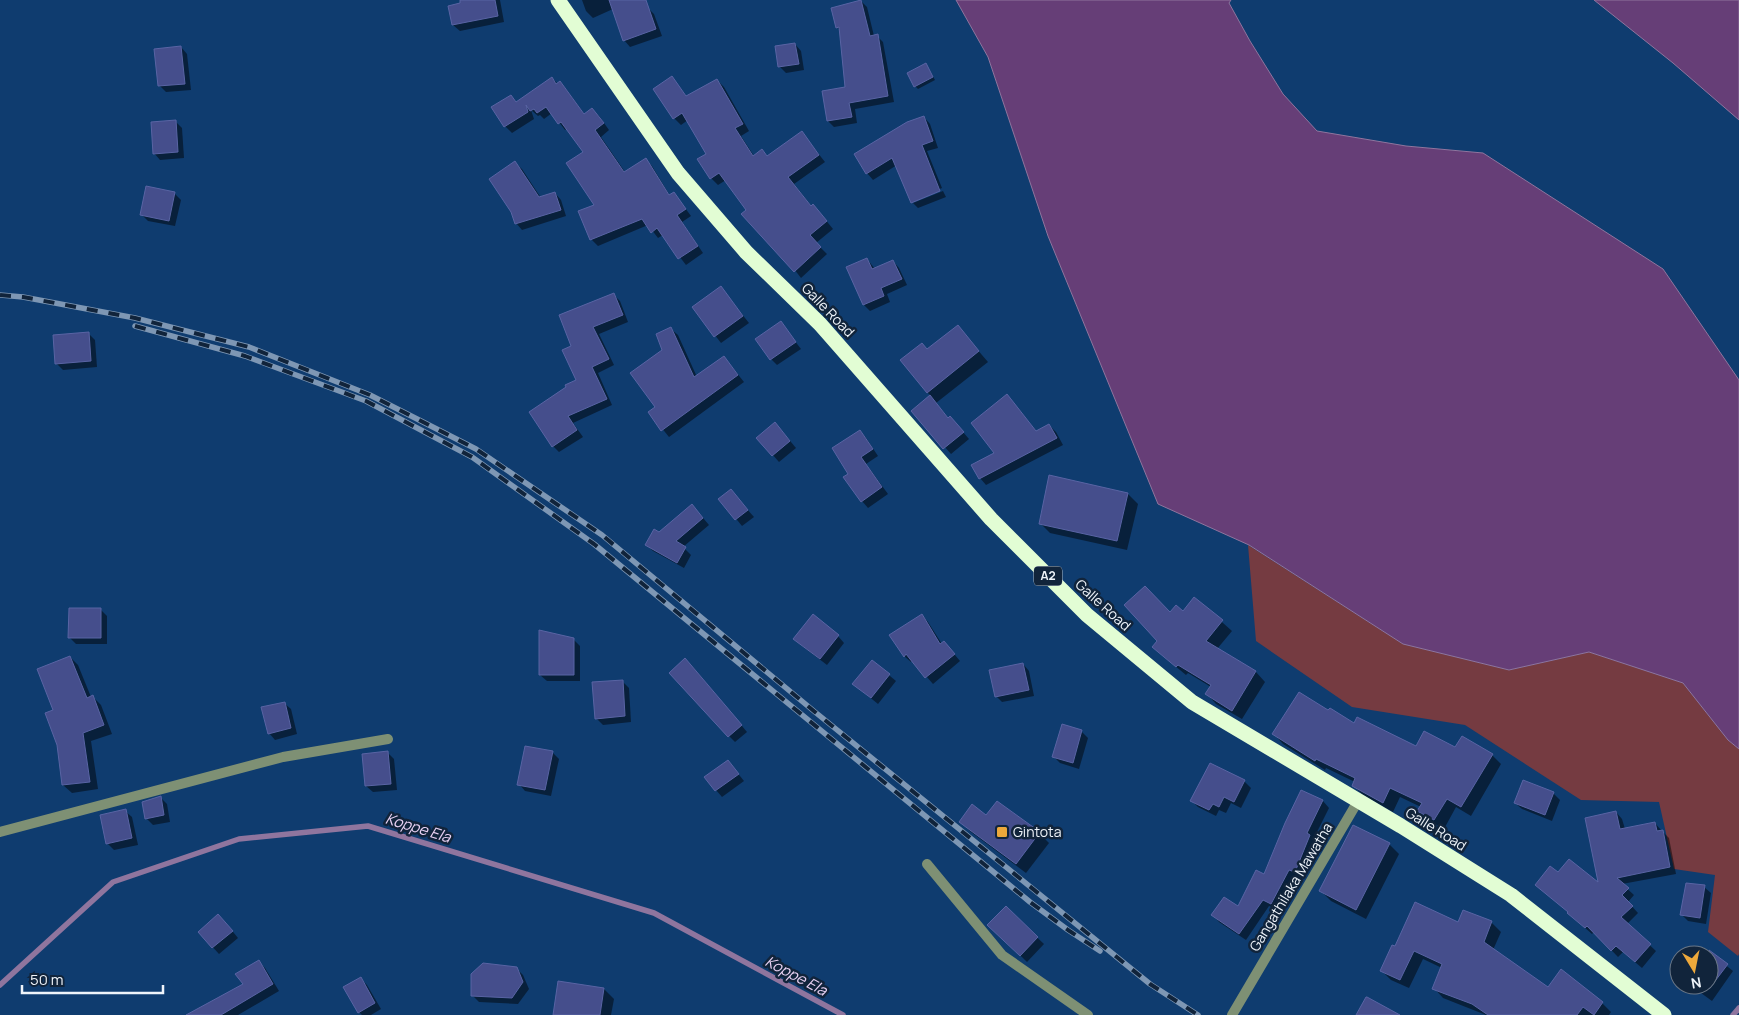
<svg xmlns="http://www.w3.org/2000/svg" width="1739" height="1015" viewBox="0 0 1739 1015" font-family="Manrope,sans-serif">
  <rect width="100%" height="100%" fill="#0f3c6f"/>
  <path fill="#753b41" d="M1248 545 1403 644 1509 670 1589 652 1683 683 1728 740 1739 749V954L1738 956 1708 932 1715 875 1674 869 1659 802 1581 800 1465 725 1352 707 1256 641Z"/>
  <g fill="#663e77" stroke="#8f759e">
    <path d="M956 0H1231L1229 3 1250 41 1283 94 1317 131 1406 146 1483 153 1663 269 1739 380V749L1728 740 1683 683 1589 652 1509 670 1403 644 1249 545 1158 504 1048 236 988 57Z"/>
    <path d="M1594 0H1739V120L1673 63Z"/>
  </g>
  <g fill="#0007">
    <path d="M461 0H500L504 22 460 31 453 25 462 4Z"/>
    <path d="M582 0H632L648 8 654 14 662 36 630 47 624 40 613 9 593 18 586 11Z"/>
    <path d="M861 1 867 7 874 36H877L883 42 894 102 855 109 857 123 834 127 828 121 846 88 841 31 837 27Z"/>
    <path d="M795 44 801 51 804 70 786 73 779 66Z"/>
    <path d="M181 47 187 54 191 90 166 92 160 86 156 50Z"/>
    <path d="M926 65 935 80 918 89 915 86Z"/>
    <path d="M552 78 558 84 560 82 566 89 585 115 592 109 599 116 609 130 601 137 625 172 646 160 652 166 670 196 674 193 691 216 682 222 703 253 686 265 663 235 658 238 648 225 598 246 591 239 596 205 584 152 567 128 565 130 552 113 544 119 540 115 538 116 531 110 534 119 512 133 505 126 493 107 511 96 517 103Z"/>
    <path d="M672 78 687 97 717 80 724 87 749 131 741 136 754 156 762 150 768 157 802 133 825 162 794 184 812 207 820 213 833 229 816 243 827 254 801 278 726 180 718 185 711 178 708 154 688 120 681 125 674 118Z"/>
    <path d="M924 117 930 124 938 148 927 151 942 188 913 200V203L943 191 946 197 918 208 912 202 897 165 873 180 867 173Z"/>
    <path d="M175 121 182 128 184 158 160 160 154 153Z"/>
    <path d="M515 163 522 169 541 198 555 193 561 200 566 216 522 230 516 223Z"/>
    <path d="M174 193 181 200 175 226 148 221 142 215Z"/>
    <path d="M867 259 875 269 893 261 899 268 907 285 887 294 890 302 870 311 864 305Z"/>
    <path d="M721 288 749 323 721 343 694 308Z"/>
    <path d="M614 295 620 301 628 322 599 334 614 365 598 373 612 405 573 423 583 437 559 452 553 446 578 380 573 346Z"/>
    <path d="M781 323 801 349 777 365 771 359Z"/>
    <path d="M958 327 988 362 936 403 949 419 956 424 969 439 951 454 913 411 931 396 927 392 928 350Z"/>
    <path d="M671 329 678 335 697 377 724 357 744 382 669 437 649 412 656 407 664 350Z"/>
    <path d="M88 333 95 340 97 367 63 370 56 363Z"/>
    <path d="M1007 396 1037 432 1049 425 1056 432 1063 445 986 485 980 478 996 453Z"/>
    <path d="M781 430 796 448 779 462 758 438Z"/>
    <path d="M860 431 866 438 878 456 866 464 888 494 868 508 862 501 850 474Z"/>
    <path d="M731 491 754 517 742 526 720 499Z"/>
    <path d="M1128 494 1138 504 1127 550 1050 533 1040 523Z"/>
    <path d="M698 512 709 525 683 547 691 555 684 568 653 551 647 545 659 533Z"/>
    <path d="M1195 598 1232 631 1217 649 1256 672 1265 682 1242 719 1216 704 1207 694 1211 687 1188 673 1186 675 1163 656 1159 641 1170 614 1183 613Z"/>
    <path d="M101 610 107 616V644H76L69 637Z"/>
    <path d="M922 615 928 622 942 644 950 649 960 661 933 684 912 660 911 662 904 656Z"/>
    <path d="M838 636 844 643 827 665 801 645Z"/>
    <path d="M573 639 580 646V681H547L540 675Z"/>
    <path d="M70 657 78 665 91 697H93L101 705 112 734 91 741 98 789 72 793 63 785 54 711Z"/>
    <path d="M872 661 896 681 878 704 861 690Z"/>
    <path d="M1023 664 1029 671 1034 696 1002 702 996 696Z"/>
    <path d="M692 666 747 732 735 742 729 736Z"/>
    <path d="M622 681 629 688 631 722 603 725 596 718Z"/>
    <path d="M284 703 291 709 297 734 275 740 269 733Z"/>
    <path d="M1329 712 1355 725 1417 747 1456 748 1492 755 1501 764 1471 816 1456 807 1444 829 1428 820 1419 810 1421 807 1400 797 1393 812 1363 795 1353 785 1355 782 1326 768 1325 770 1283 744 1274 734Z"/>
    <path d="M1081 731 1088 738 1079 769 1060 763 1054 757Z"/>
    <path d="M387 752 394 759 397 790 373 792 366 786Z"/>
    <path d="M552 752 559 759 551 796 525 791 519 784Z"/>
    <path d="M728 761 744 781 722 797 716 790Z"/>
    <path d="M1210 765 1244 781 1251 788 1241 808 1231 803 1226 813 1219 810 1216 816 1198 807 1192 801Z"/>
    <path d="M1302 791 1323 801 1329 808 1313 840 1316 842 1302 878 1296 875 1278 910 1269 906 1246 940 1219 922 1213 915 1238 908 1265 875Z"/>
    <path d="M1553 793 1560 800 1552 821 1522 809 1515 803Z"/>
    <path d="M161 798 167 804 170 822 153 825 146 818Z"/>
    <path d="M125 811 132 817 138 845 114 850 107 843Z"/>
    <path d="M1616 812 1622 819 1625 829 1655 823 1661 830 1669 838 1676 874 1622 884 1634 895 1628 902 1638 913 1627 924 1656 951 1642 968 1623 952 1618 957 1594 932 1592 934 1575 919 1558 874 1600 885Z"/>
    <path d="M987 817 1039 833 1049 843 1026 873 971 832 961 822Z"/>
    <path d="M1389 844 1399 854 1366 919 1331 901 1321 891Z"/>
    <path d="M1704 887 1711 893 1706 924 1688 921 1682 915Z"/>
    <path d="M1006 908 1044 944 1027 962 989 925Z"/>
    <path d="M225 922 238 938 219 954 199 932Z"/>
    <path d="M1491 922 1501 932 1493 950 1549 989 1602 1003 1611 1012 1609 1015H1486L1443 998 1434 988 1442 968 1423 959 1409 988 1391 980 1381 970 1395 948 1459 924Z"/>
    <path d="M1703 947 1733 971 1712 1001 1690 985H1709V955H1697Z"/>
    <path d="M259 962 265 968 279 991 238 1015H188L245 984Z"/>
    <path d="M516 968 523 975 529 989 518 1004 479 1002 473 996Z"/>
    <path d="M360 978 367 985 381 1009 371 1015H362L359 1012Z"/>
    <path d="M604 989 614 999 611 1015H554Z"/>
  </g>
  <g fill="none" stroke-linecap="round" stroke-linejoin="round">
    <g stroke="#8f759e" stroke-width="5.5">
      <path d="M0 985 113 882 239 839 368 826 654 913 843 1015"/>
      <path d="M1733 1015 1739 1008"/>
    </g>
  </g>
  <g fill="#454e8c" stroke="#5964a4">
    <path d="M460 0H495L498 16 452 25 448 6 460 3Z"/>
    <path d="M609 0H646L656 29 623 41Z"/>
    <path d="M861 0 870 36 878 34 888 96 849 103 852 117 827 121 822 91 845 87 839 27 836 28 831 8Z"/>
    <path d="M795 43 799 64 778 67 775 46Z"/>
    <path d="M181 46 185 84 158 86 154 49Z"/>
    <path d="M926 63 933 77 914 87 907 73Z"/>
    <path d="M672 76 686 96 717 79 743 124 735 128 753 156 762 149 767 156 802 131 819 155 788 177 811 206 813 204 827 221 810 235 821 247 794 272 741 214 746 210 719 173 710 179 697 159 706 154 682 113 673 119 653 89Z"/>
    <path d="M552 77 556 84 560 81 584 114 592 108 604 123 595 130 624 172 646 158 669 195 674 192 686 209 677 215 698 246 678 259 657 228 651 233 642 219 590 240 578 211 594 205 566 163 583 152 561 122 558 124 546 107 537 113 534 109 530 111 526 105 528 112 504 127 491 107 511 95 516 102Z"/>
    <path d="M924 116 933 141 922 145 940 191 911 203 892 158 866 174 854 154 907 122Z"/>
    <path d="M176 120 178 152 153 154 151 122Z"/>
    <path d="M515 161 539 197 555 192 561 210 515 224 511 212 489 179Z"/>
    <path d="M146 186 175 192 169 221 140 215Z"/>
    <path d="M867 258 872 269 893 260 902 279 881 288 884 296 863 305 846 267Z"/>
    <path d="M721 286 743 316 714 337 692 307Z"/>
    <path d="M614 293 623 315 593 327 609 359 592 367 607 399 568 416 577 430 552 447 529 412 566 387 565 385 576 380 562 350 571 346 559 315Z"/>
    <path d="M781 321 796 342 770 360 755 339Z"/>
    <path d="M958 325 979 351 927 393 900 360 922 343 927 349Z"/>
    <path d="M671 327 694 377 724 356 738 375 661 431 648 412 655 407 630 373 662 350 656 334Z"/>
    <path d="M89 332 91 361 55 364 53 335Z"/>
    <path d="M1007 394 1036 431 1049 424 1057 438 979 479 971 465 994 453 971 423Z"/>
    <path d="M930 395 948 418 950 416 964 432 943 449 911 411Z"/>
    <path d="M775 422 790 441 772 456 756 438Z"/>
    <path d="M860 430 873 449 861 457 882 487 861 502 843 477 848 474 832 448Z"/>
    <path d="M1049 475 1128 493 1117 541 1039 524Z"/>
    <path d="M731 489 748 510 735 520 718 499Z"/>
    <path d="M692 504 703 518 676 541 686 547 677 563 645 545 654 529 659 532Z"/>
    <path d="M1145 586 1170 612 1176 605 1183 611 1194 597 1223 620 1206 641 1256 671 1232 711 1205 694 1211 685 1178 665 1176 667 1152 647 1157 641 1124 605Z"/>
    <path d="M69 608H101V638H68Z"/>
    <path d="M813 614 839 635 820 659 793 639Z"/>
    <path d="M922 614 940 644 944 641 955 654 925 678 906 654 904 657 889 635Z"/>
    <path d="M539 630 574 638V675H539Z"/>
    <path d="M70 656 87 698 93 695 104 725 83 733 90 782 62 785 57 745 45 713 53 710 37 669Z"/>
    <path d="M685 658 742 725 728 737 669 673Z"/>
    <path d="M872 660 890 674 871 698 852 684Z"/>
    <path d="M1023 663 1029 690 995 697 989 670Z"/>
    <path d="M623 680 625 716 595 719 592 682Z"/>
    <path d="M1299 692 1328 710 1330 708 1354 723 1357 717 1416 746 1424 731 1455 747 1462 736 1493 754 1461 807 1447 799 1434 820 1417 811 1422 803 1390 788 1383 803 1352 786 1355 778 1316 759 1315 761 1272 734Z"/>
    <path d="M285 702 291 728 268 734 261 707Z"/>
    <path d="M1062 724 1082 730 1073 763 1052 757Z"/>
    <path d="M525 746 553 751 545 790 517 785Z"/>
    <path d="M388 751 391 784 365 786 362 754Z"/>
    <path d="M728 760 739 774 715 791 704 777Z"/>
    <path d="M1210 763 1245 780 1234 802 1224 797 1219 807 1213 804 1209 810 1190 801Z"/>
    <path d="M1523 780 1554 792 1545 815 1514 803Z"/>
    <path d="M1301 790 1323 800 1307 833 1310 835 1295 872 1289 870 1271 904 1263 900 1239 934 1211 915 1224 897 1238 906 1256 870 1264 874 1285 823Z"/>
    <path d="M161 796 164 815 145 819 142 802Z"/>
    <path d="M997 801 1040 832 1016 864 959 822 972 804 986 815Z"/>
    <path d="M126 809 132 838 106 844 100 815Z"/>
    <path d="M1616 811 1620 829 1655 822 1657 831 1663 830 1670 867 1617 878 1629 888 1622 895 1633 906 1621 917 1651 944 1635 962 1616 946 1611 951 1587 926 1585 928 1567 913 1568 912 1535 885 1550 866 1558 872 1569 859 1598 882 1585 818Z"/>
    <path d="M1353 825 1390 843 1356 910 1319 891Z"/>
    <path d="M1686 883 1705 885 1700 918 1680 915Z"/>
    <path d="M1415 902 1458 922 1463 910 1492 921 1484 942 1548 987 1561 969 1603 1002 1594 1015 1583 1007 1577 1015H1488L1472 1004 1432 989 1442 964 1414 951 1400 980 1380 971 1392 945 1395 946Z"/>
    <path d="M1006 906 1038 937 1020 956 987 925Z"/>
    <path d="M218 914 233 931 212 948 198 932Z"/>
    <path d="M1709 950 1728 964 1709 989Z"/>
    <path d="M259 960 273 984 221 1015H186L243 984 235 974Z"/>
    <path d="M483 963 517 967 523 982 512 998 471 996V974Z"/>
    <path d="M361 977 375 1003 358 1013 343 987Z"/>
    <path d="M558 981 604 988 600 1015H553Z"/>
    <path d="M1366 997H1367L1400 1015H1356Z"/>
  </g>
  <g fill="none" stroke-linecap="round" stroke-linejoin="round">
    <g stroke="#7e9074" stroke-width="10">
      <path d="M0 832 283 757 388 739"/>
      <path d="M927 864 1002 955 1088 1015"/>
      <path d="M1232 1015 1358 801"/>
    </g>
    <path stroke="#e2fdd4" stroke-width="15" d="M558 0 678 173 746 252 820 324 991 519 1087 615 1192 702 1401 826 1511 895 1664 1015"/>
    <defs>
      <g id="rail">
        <path d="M0 295 23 297 135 318 249 347 370 395 476 449 602 535 815 712 1150 984 1198 1015"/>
        <path d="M135 326 245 356 366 401 472 457 594 544 1030 902 1068 930 1100 951"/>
      </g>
    </defs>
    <use href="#rail" stroke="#7e97b4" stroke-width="5.5"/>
    <use href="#rail" stroke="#11243b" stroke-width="4" stroke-dasharray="11" stroke-linecap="butt"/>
  </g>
  <rect fill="#eda83b" stroke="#11243b" stroke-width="2" x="996" y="826" width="12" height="12" rx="2.5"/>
  <g text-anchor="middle" stroke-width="5" stroke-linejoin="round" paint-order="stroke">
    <rect fill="#11243b" stroke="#acb6c1" stroke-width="1" x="1034" y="566.5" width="28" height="19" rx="4"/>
    <g font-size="12" font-weight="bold" fill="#eff4fa">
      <text x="1048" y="580">A2</text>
    </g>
    <g font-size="14" fill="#eff4fa" stroke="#11243b">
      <text transform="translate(828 310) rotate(46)" y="5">Galle Road</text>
      <text transform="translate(1103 605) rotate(42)" y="5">Galle Road</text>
      <text transform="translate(1436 829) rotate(32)" y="5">Galle Road</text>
      <text transform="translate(1291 887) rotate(-59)" y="5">Gangathilaka Mawatha</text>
    </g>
    <g font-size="14" fill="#eff4fa" stroke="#11243b" text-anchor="start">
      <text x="1013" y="837">Gintota</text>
    </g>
    <g font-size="15" font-style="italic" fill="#ead3f5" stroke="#11243b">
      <text transform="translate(418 828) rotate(17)" y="5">Koppe Ela</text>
      <text transform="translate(796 976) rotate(28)" y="5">Koppe Ela</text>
    </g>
  </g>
  <g transform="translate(1694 970) rotate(170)"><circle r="24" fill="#11243b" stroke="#6a7787"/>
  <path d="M0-4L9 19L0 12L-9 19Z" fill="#eda83b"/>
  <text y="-8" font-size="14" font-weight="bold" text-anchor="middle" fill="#eff4fa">N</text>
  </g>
  <path d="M22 985v8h141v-8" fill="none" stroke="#eff4fa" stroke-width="2.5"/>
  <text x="30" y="985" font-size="15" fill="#eff4fa" stroke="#11243b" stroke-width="4" paint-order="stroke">50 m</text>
</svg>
